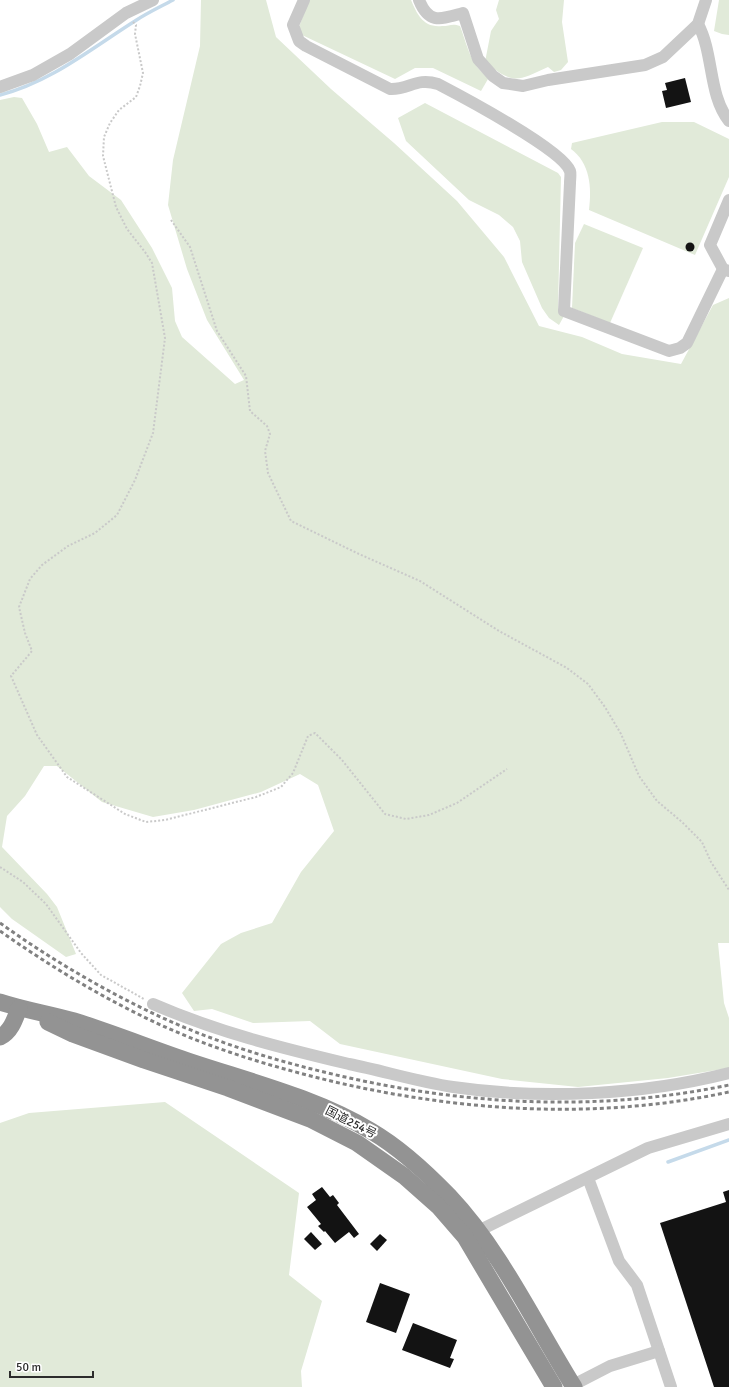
<svg xmlns="http://www.w3.org/2000/svg" width="729" height="1387" viewBox="0 0 729 1387" font-family="Signika,'Noto Sans JP',sans-serif">
  <rect width="100%" height="100%" fill="#fff"/>
  <g fill="#e1ead9">
    <path d="M201 0H266L276 37 331 89 394 143 457 201 504 257 539 326 582 337 622 354 681 364 713 305 729 298V943H718L724 1003 729 1018V1068L668 1078 578 1087 502 1079 340 1044 310 1021 253 1023 212 1009 194 1011 182 993 221 944 241 933 272 923 301 872 334 831 318 785 300 774 261 792 194 810 153 817 102 802 57 766H44L25 796 7 816 2 847 47 894 57 907 76 954 66 957 12 919 0 907V100L14 97 22 98 37 124 49 152 67 147 89 176 121 200 152 248 172 288 175 321 182 337 235 384 244 380 207 320 187 269 168 205 173 160 200 46Z"/>
    <path d="M309 0H411C417 14 423 28 442 26 450 26 452 23 460 26 466 41 471 67 486 75L488 79 481 91 433 68H415L395 79 302 35 299 27Z"/>
    <path d="M499 0H564L562 22 568 62 561 70 554 72 548 67C516 82 513 84 485 62L491 31 499 19 496 10Z"/>
    <path d="M719 0H729V35L722 34 714 31Z"/>
    <path d="M425 103 558 173 561 177 558 308 564 316 559 325 549 318 542 308 522 262 520 241 513 227 499 215 469 200 406 141 398 118Z"/>
    <path d="M662 122H694L729 139V177L695 255 589 210C592 187 590 163 571 149L572 143Z"/>
    <path d="M584 224 643 248 610 323 572 308 575 243Z"/>
    <path d="M165 1102 299 1193 289 1275 322 1301 301 1371 302 1387H0V1123L29 1113Z"/>
  </g>
  <g fill="none" stroke-linecap="round" stroke-linejoin="round">
    <g stroke="#c5daea" stroke-width="3.5">
      <path d="M0 95C51 82 92 48 135 21 147 13 160 7 173 0"/>
      <path d="M668 1162 729 1140"/>
    </g>
  </g>
  <g fill="#131313">
    <path d="M685 78 691 102 666 108 662 91 667 90 665 83Z"/>
    <circle cx="690" cy="247" r="4.5"/>
    <path d="M322 1187 330 1197 333 1195 339 1203 337 1205 359 1234 354 1238 349 1232 335 1243 325 1231 324 1232 318 1226 321 1224 307 1207 316 1200 312 1194Z"/>
    <path d="M729 1190V1387H714L660 1223 726 1202 723 1192Z"/>
    <path d="M311 1232 322 1244 315 1250 304 1239Z"/>
    <path d="M380 1234 387 1240 377 1251 370 1244Z"/>
    <path d="M380 1283 410 1294 396 1333 366 1322Z"/>
    <path d="M413 1323 457 1340 450 1358 454 1359 450 1368 402 1350Z"/>
  </g>
  <g fill="none" stroke-linecap="round" stroke-linejoin="round">
    <g stroke="#c9c9c9" stroke-width="2" stroke-dasharray="2 2" stroke-linecap="butt">
      <path d="M133 22 136 25 135 34 143 73 140 86 136 97 119 110 110 123 104 137 103 156 116 207 127 229 145 252 152 263 165 338 153 433 135 480 117 515 95 533 68 546 42 565 30 579 19 607 25 633 32 651 11 676 37 735 67 777 125 814 146 822 165 820 256 797 281 787 293 773 308 736 315 733 342 760 385 814 406 819 429 815 457 803 507 769"/>
      <path d="M171 220 190 247 217 331 246 376 250 411 267 426 270 434 265 451 268 473 291 521 359 554 420 581 499 631 567 668 588 684 605 707 621 734 639 776 657 801 682 822 702 842 711 862 729 890"/>
      <path d="M0 867 23 882 46 904 81 953 101 975 144 999"/>
    </g>
    <g stroke="#c9c9c9" stroke-width="12">
      <path d="M304 0 293 25 299 41 306 46 390 89C409 90 416 77 438 84 461 96 563 150 570 171 571 174 570 179 570 183L564 311 669 351 680 348 687 343 723 269"/>
      <path d="M419 0C429 25 441 19 463 13L478 59 493 76 503 83 523 86 548 80 645 65 663 57 698 24 706 0"/>
      <path d="M698 24C714 54 708 94 729 121"/>
      <path d="M0 87 33 75 70 54 126 13 153 0"/>
      <path d="M729 200 710 245 723 269 729 271"/>
      <path d="M153 1004C217 1032 282 1048 349 1064 384 1071 418 1082 453 1087 542 1100 642 1095 729 1073"/>
      <path d="M588 1178 619 1261 637 1285 671 1387"/>
      <path d="M472 1234 648 1148 729 1124"/>
      <path d="M573 1385 610 1366 659 1351"/>
    </g>
    <g stroke="#939393" stroke-width="17">
      <path d="M0 1002C24 1010 50 1014 74 1021 113 1033 152 1049 191 1062 251 1082 316 1098 371 1131 400 1148 425 1171 449 1196 501 1251 534 1323 574 1387"/>
      <path d="M48 1022 73 1034 144 1060 228 1088 310 1119 357 1143 404 1176 439 1207 465 1237 554 1387"/>
      <path d="M0 1037C11 1032 15 1019 19 1008"/>
    </g>
    <g stroke="#818181" stroke-width="3" stroke-dasharray="4 3" stroke-linecap="butt">
      <path d="M0 923C46 956 95 985 146 1010 203 1038 265 1058 328 1073 460 1105 595 1113 729 1085"/>
      <path d="M0 931C51 967 106 1000 163 1026 218 1051 277 1068 335 1082 465 1112 598 1120 729 1092"/>
    </g>
  </g>
  <g text-anchor="middle" stroke-width="4" stroke-linejoin="round" paint-order="stroke">
    <g font-size="12" fill="#2c2c2c" stroke="#fff">
      <text transform="translate(351 1122) rotate(27)" y="4">国道254号</text>
    </g>
  </g>
  <path d="M10 1371v6h83v-6" fill="none" stroke="#2c2c2c" stroke-width="2"/>
  <text x="16" y="1371" font-size="12" fill="#2c2c2c" stroke="#ffffff" stroke-width="3" paint-order="stroke">50 m</text>
</svg>
